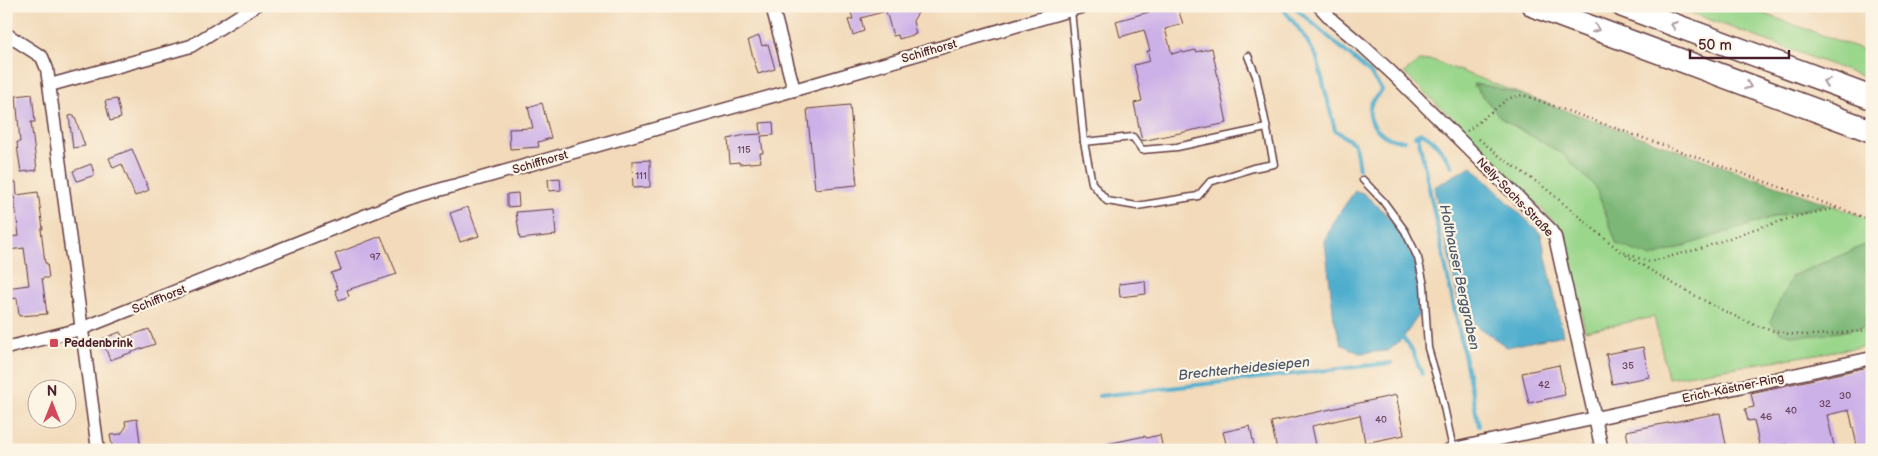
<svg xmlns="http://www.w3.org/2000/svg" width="1878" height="456" viewBox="0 0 1878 456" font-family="'Balsamiq Sans',sans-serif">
  <rect width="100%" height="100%" fill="#fcf5e5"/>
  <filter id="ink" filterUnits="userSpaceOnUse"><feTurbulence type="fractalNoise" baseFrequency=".02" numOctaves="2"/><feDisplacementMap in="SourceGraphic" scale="10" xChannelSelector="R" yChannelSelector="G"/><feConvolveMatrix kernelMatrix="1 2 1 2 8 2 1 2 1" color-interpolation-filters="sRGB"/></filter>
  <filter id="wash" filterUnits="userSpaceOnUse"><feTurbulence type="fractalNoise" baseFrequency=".0096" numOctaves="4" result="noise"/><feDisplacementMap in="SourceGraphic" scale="20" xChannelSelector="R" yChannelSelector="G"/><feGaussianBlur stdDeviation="1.12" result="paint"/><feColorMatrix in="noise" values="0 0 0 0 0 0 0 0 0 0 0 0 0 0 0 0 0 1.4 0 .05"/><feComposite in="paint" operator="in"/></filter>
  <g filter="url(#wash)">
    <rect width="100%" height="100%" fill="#f2daba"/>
    <g fill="#9ad68b" stroke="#727a5b">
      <path d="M1673 6H1742L1872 53V80Z"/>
      <path d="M1432 60 1523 95 1488 86 1473 85 1502 119 1563 154 1596 188 1617 244 1773 217 1828 204 1872 220V242L1792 276 1779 332C1810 339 1842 332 1872 325V345L1668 378 1654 317 1585 331 1564 232 1473 138 1404 73 1419 61Z"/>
    </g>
    <g fill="#7bb777" stroke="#626b51">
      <path d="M1473 84 1488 86 1523 95 1828 204 1773 217 1651 257 1617 244 1596 188 1563 154 1502 119Z"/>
      <path d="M1872 242V325C1849 330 1802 342 1781 332 1777 330 1773 325 1770 321L1792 276Z"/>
    </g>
    <g fill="#4faece" stroke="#4c667c">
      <path d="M1471 166 1541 234 1563 335 1507 347 1462 316 1434 187Z"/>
      <path d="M1355 191 1363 193 1388 216 1402 236 1414 259 1418 285V316L1403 338 1388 351 1359 353 1341 344 1334 318 1325 242 1332 223Z"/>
    </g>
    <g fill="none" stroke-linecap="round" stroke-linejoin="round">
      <g stroke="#4faece" stroke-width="4">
        <path d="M1281 6 1303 34 1317 58 1335 130 1355 144 1359 169"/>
        <path d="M1293 6 1370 73 1382 90C1379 94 1374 98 1372 102 1362 122 1385 143 1404 140"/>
        <path d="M1417 135 1421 133C1434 137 1444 154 1452 166"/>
        <path d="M1415 136 1418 135 1479 426"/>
        <path d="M1403 338 1412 350 1422 374"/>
        <path d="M1099 396 1391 363"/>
      </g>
    </g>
    <g id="blocks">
      <g fill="#ccb0e8">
        <path d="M849 6H911L919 11 913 21 916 34 899 39 898 35 893 36 886 11 861 18 864 31 853 35 848 20 853 19Z"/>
        <path d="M1171 6H1177L1183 24 1165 29 1172 54 1182 51 1183 53 1196 50V52L1212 48 1227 123 1142 141 1134 103 1142 101 1134 65 1150 61 1147 51H1150L1144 30 1120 37 1116 21Z"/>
        <path d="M759 36 762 46 768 44 775 69 758 74 748 40Z"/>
        <path d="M32 94 35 122H31L37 170 21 172 18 153 17 142H20L16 96Z"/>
        <path d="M117 99 121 118 110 121 105 101Z"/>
        <path d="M542 103 551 138 538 142 539 147 510 149 509 129 533 128 528 107Z"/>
        <path d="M850 105 857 185 815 189 807 109Z"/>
        <path d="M74 115 85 146 73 148 69 116Z"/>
        <path d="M773 122 774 135 761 136 763 153H760L761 162 739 164V162L730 163 728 139 745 135 761 134 760 123Z"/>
        <path d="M132 149 149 190 135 196 122 164 113 168 109 158Z"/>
        <path d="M650 160V187L633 188 632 161Z"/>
        <path d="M91 164 95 175 77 181 73 171Z"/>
        <path d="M560 178 561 190 549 191 548 179Z"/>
        <path d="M16 182 17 195 38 192 43 229H41L45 263H47L49 278H42L47 314 19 316 17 298 6 300V288L29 285 24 248 9 250 8 237 19 236 14 196 6 197V184Z"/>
        <path d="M518 193 519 206 507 207V194Z"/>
        <path d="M468 207 479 236 460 242 450 213Z"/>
        <path d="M554 209 556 235 520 239 516 212Z"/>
        <path d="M381 236 397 274 347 290 349 296 339 300 335 290 338 289 331 273 341 270 335 254Z"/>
        <path d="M1145 281 1146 294 1120 297 1119 284Z"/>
        <path d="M149 329 155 344 110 360 102 339 120 332 123 338Z"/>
        <path d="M1643 347 1649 377 1612 384 1606 354Z"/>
        <path d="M1559 365 1565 395 1529 403 1522 373Z"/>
        <path d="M1868 367 1872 385V450H1858L1849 410 1827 415 1835 450H1788L1787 444 1760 449 1754 420 1748 421 1745 409 1754 407 1751 393Z"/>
        <path d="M1396 395 1404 435 1365 443 1360 415 1312 426 1317 450H1277L1271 422Z"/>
        <path d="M1720 413 1727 450H1705L1704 445 1680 450H1630L1626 431Z"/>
        <path d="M137 419 141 450H113L110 435 121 434 126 427 125 421Z"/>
        <path d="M1250 426 1255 450H1229V447H1227L1223 432Z"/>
        <path d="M1160 435 1163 450H1103L1102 445 1145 436 1146 438Z"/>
      </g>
    </g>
  </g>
  <g filter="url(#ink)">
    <use href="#blocks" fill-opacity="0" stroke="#633b40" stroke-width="1"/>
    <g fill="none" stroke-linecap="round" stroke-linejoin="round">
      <defs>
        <g id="service">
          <path d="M1071 10 1084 142 1133 137 1142 150 1177 147 1266 128"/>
          <path d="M1084 142 1092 183 1107 201 1137 206 1198 196 1210 182 1253 168 1274 164 1256 76 1248 56"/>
          <path d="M1363 180 1383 201 1405 231 1418 258 1424 285 1428 348 1441 393 1453 449"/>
        </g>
        <g id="minor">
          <path d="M772 6 794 90"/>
          <path d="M1319 6 1333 21 1364 47 1393 74 1549 228 1555 237 1602 450"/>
          <path d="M6 34 42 57 47 69 98 450"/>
          <path d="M50 85 191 46 255 6"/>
          <path d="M6 348 81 329 407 199 794 90 1084 6"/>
          <path d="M1449 450 1872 358"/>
        </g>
        <g id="motorway">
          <path d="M1534 6 1872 131"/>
          <path d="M1623 6 1872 98"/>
        </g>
      </defs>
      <use href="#service" stroke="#633b40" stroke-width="9"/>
      <use href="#minor" stroke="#633b40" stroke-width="15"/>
      <use href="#motorway" stroke="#633b40" stroke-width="25"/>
      <g stroke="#633b40" stroke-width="2.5" stroke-dasharray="1 4" stroke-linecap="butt">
        <path d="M1467 131 1509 98 1523 95 1872 220"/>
        <path d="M1479 139 1498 155 1545 188 1620 251 1649 262 1703 248 1751 230 1798 216 1837 208"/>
        <path d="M1626 255C1653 272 1680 288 1709 303 1734 316 1762 331 1791 334 1817 337 1845 332 1872 330"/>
      </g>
      <use href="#service" stroke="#fff" stroke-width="6"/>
      <use href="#minor" stroke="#fff" stroke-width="12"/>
      <use href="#motorway" stroke="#fff" stroke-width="22"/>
    </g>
    <defs><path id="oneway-chevron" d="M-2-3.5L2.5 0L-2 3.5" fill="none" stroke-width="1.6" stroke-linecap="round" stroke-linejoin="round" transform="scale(1.25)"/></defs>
    <g stroke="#ae9aa0">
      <use href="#oneway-chevron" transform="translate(1674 25) rotate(-160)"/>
      <use href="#oneway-chevron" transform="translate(1596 29) rotate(20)"/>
      <use href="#oneway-chevron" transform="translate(1826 82) rotate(-160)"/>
      <use href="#oneway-chevron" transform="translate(1748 86) rotate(20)"/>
    </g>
  </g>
  <rect fill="#d1495b" stroke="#fcf5e5" stroke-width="2" x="49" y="338" width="10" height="10" rx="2.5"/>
  <g text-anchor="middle" stroke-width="4.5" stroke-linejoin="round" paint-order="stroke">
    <g font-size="10" fill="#6a435a">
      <text x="744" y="153">115</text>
      <text x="641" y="179">111</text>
      <text x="375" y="260">97</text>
      <text x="1628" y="369">35</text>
      <text x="1544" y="388">42</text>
      <text x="1845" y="399">30</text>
      <text x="1825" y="407">32</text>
      <text x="1791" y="414">40</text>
      <text x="1766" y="420">46</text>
      <text x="1381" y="423">40</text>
    </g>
    <g font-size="12" fill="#4a1f2b" stroke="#fcf5e5">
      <text transform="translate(929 51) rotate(-16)" y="4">Schiffhorst</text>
      <text transform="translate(540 162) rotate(-16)" y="4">Schiffhorst</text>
      <text transform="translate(1515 197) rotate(46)" y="4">Nelly-Sachs-Straße</text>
      <text transform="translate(159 299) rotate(-22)" y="4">Schiffhorst</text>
      <text transform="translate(1733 388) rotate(-12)" y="4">Erich-Kästner-Ring</text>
    </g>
    <g font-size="12" font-weight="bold" fill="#4a1f2b" stroke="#fcf5e5" text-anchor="start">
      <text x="64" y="347">Peddenbrink</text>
    </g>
    <g font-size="14" font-style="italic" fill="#4c586c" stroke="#fcf5e5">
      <text transform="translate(1460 277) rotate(78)" y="5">Holthauser Berggraben</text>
      <text transform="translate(1244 368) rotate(-6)" y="5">Brechterheidesiepen</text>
    </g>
  </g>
  <rect width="1878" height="456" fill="none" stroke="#fcf5e5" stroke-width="25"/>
  <g transform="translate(52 404)"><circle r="24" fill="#fcf5e5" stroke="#b59f9b"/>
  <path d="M0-4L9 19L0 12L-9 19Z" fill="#d1495b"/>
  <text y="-8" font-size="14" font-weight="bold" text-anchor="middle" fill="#4a1f2b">N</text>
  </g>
  <path d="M1690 50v8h99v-8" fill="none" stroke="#4a1f2b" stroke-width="2.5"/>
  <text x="1698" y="50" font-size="15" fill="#4a1f2b" stroke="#fcf5e5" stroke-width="4" paint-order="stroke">50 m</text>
</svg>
